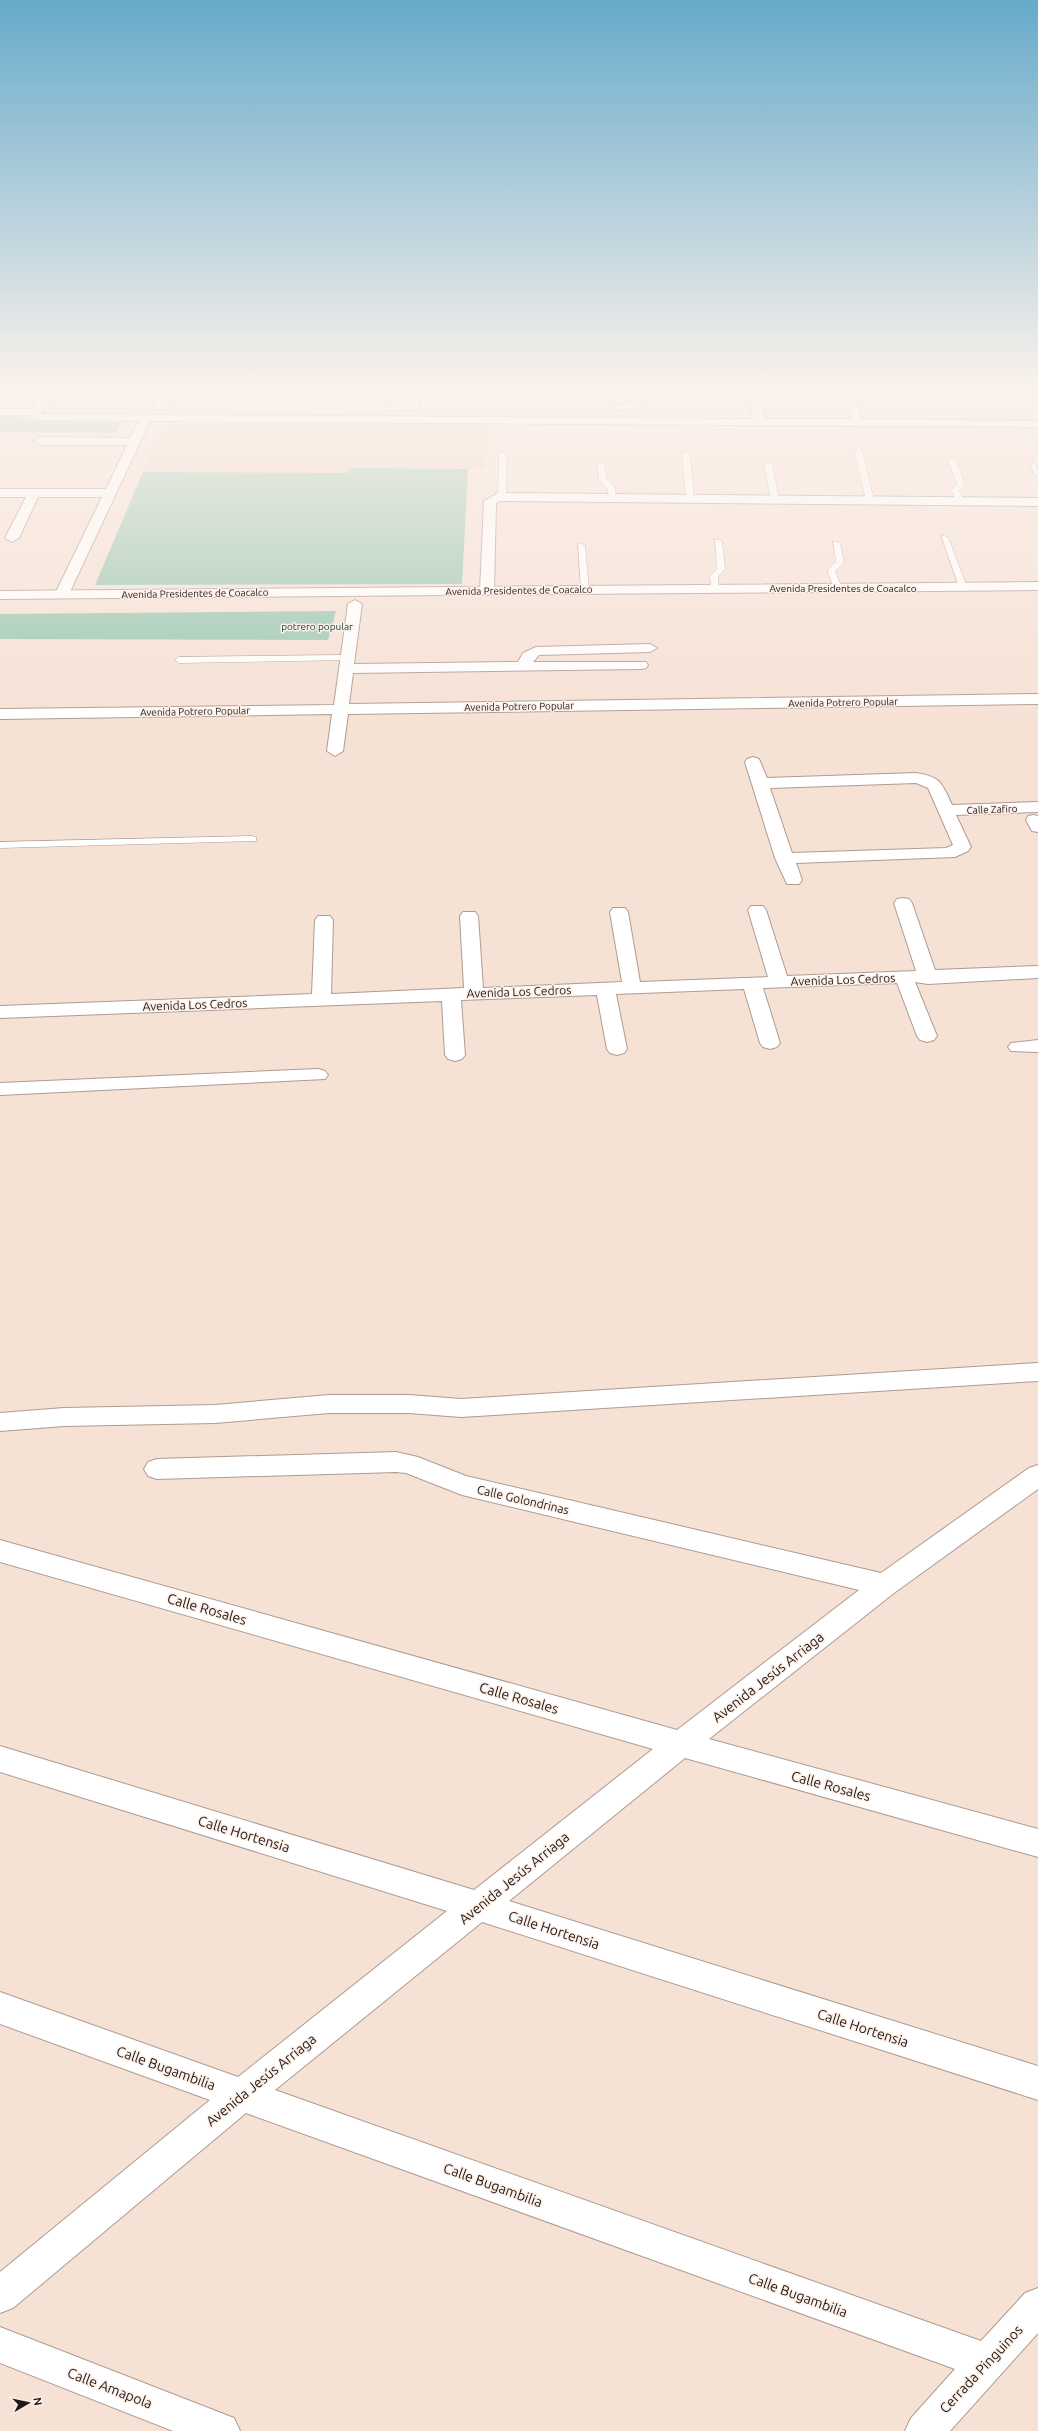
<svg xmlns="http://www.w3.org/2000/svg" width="1038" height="2431" viewBox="0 0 1038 2431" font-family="Ubuntu,sans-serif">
  <rect width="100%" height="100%" fill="#f6e1d5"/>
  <path fill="#f0d4c4" d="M165 423 487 424 485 469 349 468 347 473 143 472Z"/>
  <g fill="#98c6af">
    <path d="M0 415 17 416 31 421 122 422 116 433 0 432Z"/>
    <path d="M349 468 468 469 462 584 95 585 143 472 347 473Z"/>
    <path d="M336 611 328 640 0 639V614Z"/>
  </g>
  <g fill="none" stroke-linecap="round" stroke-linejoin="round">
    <defs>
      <g id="service">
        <path d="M858 448 862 450 874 500 870 502 866 500 854 450Z"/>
        <path d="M503 452 507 454 506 497 502 499 498 497 499 454Z"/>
        <path d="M686 452 690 454 694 499 690 501 686 499 682 454Z"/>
        <path d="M952 459 956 461 965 484 959 490 964 501 960 503 956 501 951 490 957 484 948 461Z"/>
        <path d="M597 462 604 464 607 479 615 487 616 500H610L607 488 599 480Z"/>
        <path d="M768 462 772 464 779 500 775 502 771 500 764 464Z"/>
        <path d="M1030 463 1037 465 1038 476 1034 474Z"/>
        <path d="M941 535 948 537 967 587 966 589 959 587Z"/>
        <path d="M715 539 722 541 725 569 718 576 719 589 715 591 711 589 710 576 717 569Z"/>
        <path d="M833 541 840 543 844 563 835 571 842 588 838 590 834 588 827 570 836 562Z"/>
        <path d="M578 543 585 545 589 590 585 592 581 590Z"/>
        <path d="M347 655 351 658 350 660 179 663 175 660 179 657Z"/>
        <path d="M252 836 256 837V841L0 848V842Z"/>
      </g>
      <g id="minor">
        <path d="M45 389H57L41 414 753 419 748 389H760L764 419H851L840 389H852L862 419 1038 421V427L150 421 69 594 62 598 55 594 102 497H38L19 538 12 542 5 538 26 497H0V489H106L127 445H40L34 441 40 437 130 438 139 421 41 420 30 418 29 415H0V409H33Z"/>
        <path d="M164 389H176L164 410H156L154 408Z"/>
        <path d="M412 389H424L418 409 385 411V407L409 404Z"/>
        <path d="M630 389H642L639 408 610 411V407L629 403Z"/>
        <path d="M498 493 1038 498V506L500 501 496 503 494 591 487 595 480 591 484 501Z"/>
        <path d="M355 600 362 604 354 664 518 662 523 653 536 647 650 644 657 648 650 652 539 655 533 662H646L648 665 646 668 641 669 353 673 349 704 1038 694V704L348 714 343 751 335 756 327 751 332 714 0 719V709L334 705 348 604Z"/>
        <path d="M753 757 759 759 767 778 916 773C941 777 942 783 952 805L1038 802V812L956 815 971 847 968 851 955 857 796 863 802 880 799 884H787L775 858 745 762 747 759ZM916 783 928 788 953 845 946 848 792 853 770 788Z"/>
        <path d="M1034 815 1038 816V832L1032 831 1026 820 1028 816Z"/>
        <path d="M903 898 909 899 912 903 935 970 1038 966V978L928 984 915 982 937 1036 934 1040 927 1042 920 1040 917 1036 897 983 763 988 780 1043 777 1047 770 1049 763 1047 760 1043 744 989 616 994 627 1049 624 1053 617 1055 610 1053 607 1049 597 995 461 1000 465 1055 462 1059 455 1061 448 1059 445 1055 442 1001 0 1018V1006L312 994 315 920 318 916H330L333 920 331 994 464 988 460 916 463 912H475L478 916 483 988 622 982 610 912 613 908H625L628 912 640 982 768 977 748 910 751 906H763L766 910 787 976 916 971 894 903 897 899Z"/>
        <path d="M1038 1040V1052L1011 1051 1008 1047 1011 1043Z"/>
        <path d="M318 1069 325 1071 328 1075 325 1079 0 1095V1083Z"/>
        <path d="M1038 1363V1381L461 1417 409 1413H329L215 1423 64 1426 0 1431V1413L64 1408 215 1405 329 1395H409L461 1399Z"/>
        <path d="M396 1452 418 1457 466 1476 881 1573 1029 1468 1038 1465V1489L894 1593 709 1739 1038 1829V1857L685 1758 509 1901 1038 2066V2100L482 1922 275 2090 981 2341 1025 2293 1038 2288V2333L950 2431H905L911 2418 955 2369 246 2113 13 2308 0 2313V2272L210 2100 0 2024V1992L238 2077 447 1911 0 1772V1746L474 1890 653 1749 0 1562V1540L677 1730 859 1590 462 1495 406 1473 396 1472 157 1479 148 1476 144 1469 148 1462 157 1459Z"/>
        <path d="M0 2327 234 2418 240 2431H173L0 2363Z"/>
      </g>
      <path id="tertiary" d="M1038 582V590L0 599V591Z"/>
    </defs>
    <use href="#service" stroke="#af9b90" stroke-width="1"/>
    <use href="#minor" stroke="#af9b90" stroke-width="2"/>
    <use href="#tertiary" stroke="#af9b90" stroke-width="2"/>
    <use href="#service" fill="#fff" fill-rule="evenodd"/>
    <use href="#minor" fill="#fff" fill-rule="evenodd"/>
    <use href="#tertiary" fill="#fff" fill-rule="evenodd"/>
  </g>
  <linearGradient id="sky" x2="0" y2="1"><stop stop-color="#67aaca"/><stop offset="0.53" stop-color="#fbf2ec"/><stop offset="1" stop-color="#fbf2ec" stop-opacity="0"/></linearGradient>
  <rect width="1038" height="729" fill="url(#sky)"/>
  <g text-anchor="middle" stroke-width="3" stroke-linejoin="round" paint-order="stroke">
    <g font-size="10" fill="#201915" stroke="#fdf0e9">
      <text x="843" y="592">Avenida Presidentes de Coacalco</text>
      <text transform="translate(519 590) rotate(-1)" y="4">Avenida Presidentes de Coacalco</text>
      <text transform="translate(195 593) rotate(-1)" y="4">Avenida Presidentes de Coacalco</text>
      <text transform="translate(843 702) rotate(-1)" y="4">Avenida Potrero Popular</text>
      <text transform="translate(519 706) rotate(-1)" y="4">Avenida Potrero Popular</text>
      <text transform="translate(195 711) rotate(-1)" y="4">Avenida Potrero Popular</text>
      <text transform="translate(992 809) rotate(-2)" y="4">Calle Zafiro</text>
    </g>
    <g font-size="10" fill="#114732" stroke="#fdf0e9">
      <text x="317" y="630">potrero popular</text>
    </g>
    <g font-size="12" fill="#201915" stroke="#fdf0e9">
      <text transform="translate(843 980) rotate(-2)" y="4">Avenida Los Cedros</text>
      <text transform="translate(519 992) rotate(-2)" y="4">Avenida Los Cedros</text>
      <text transform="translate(195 1005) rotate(-2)" y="4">Avenida Los Cedros</text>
      <text transform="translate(523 1500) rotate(13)" y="4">Calle Golondrinas</text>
    </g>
    <g font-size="14" fill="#201915" stroke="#fdf0e9">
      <text transform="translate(207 1609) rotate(16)" y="5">Calle Rosales</text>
      <text transform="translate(768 1677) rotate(-38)" y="5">Avenida Jesús Arriaga</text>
      <text transform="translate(519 1698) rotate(16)" y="5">Calle Rosales</text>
      <text transform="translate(831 1786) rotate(15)" y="5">Calle Rosales</text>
      <text transform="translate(244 1834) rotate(17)" y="5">Calle Hortensia</text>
      <text transform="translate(514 1878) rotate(-39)" y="5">Avenida Jesús Arriaga</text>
      <text transform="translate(554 1930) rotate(18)" y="5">Calle Hortensia</text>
      <text transform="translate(863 2028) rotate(18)" y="5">Calle Hortensia</text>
      <text transform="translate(166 2068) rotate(20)" y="5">Calle Bugambilia</text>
      <text transform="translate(261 2080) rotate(-39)" y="5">Avenida Jesús Arriaga</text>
      <text transform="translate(493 2185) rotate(20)" y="5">Calle Bugambilia</text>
      <text transform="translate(798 2295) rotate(20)" y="5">Calle Bugambilia</text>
      <text transform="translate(981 2369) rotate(-47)" y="5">Cerrada Pinguinos</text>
      <text transform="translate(110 2388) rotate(21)" y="5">Calle Amapola</text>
    </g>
  </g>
  <g transform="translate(28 2403) rotate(81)" stroke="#fdf0e9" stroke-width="3" paint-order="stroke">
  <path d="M0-3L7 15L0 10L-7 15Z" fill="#201915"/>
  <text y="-6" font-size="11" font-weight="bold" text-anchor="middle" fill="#201915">N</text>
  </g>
</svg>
